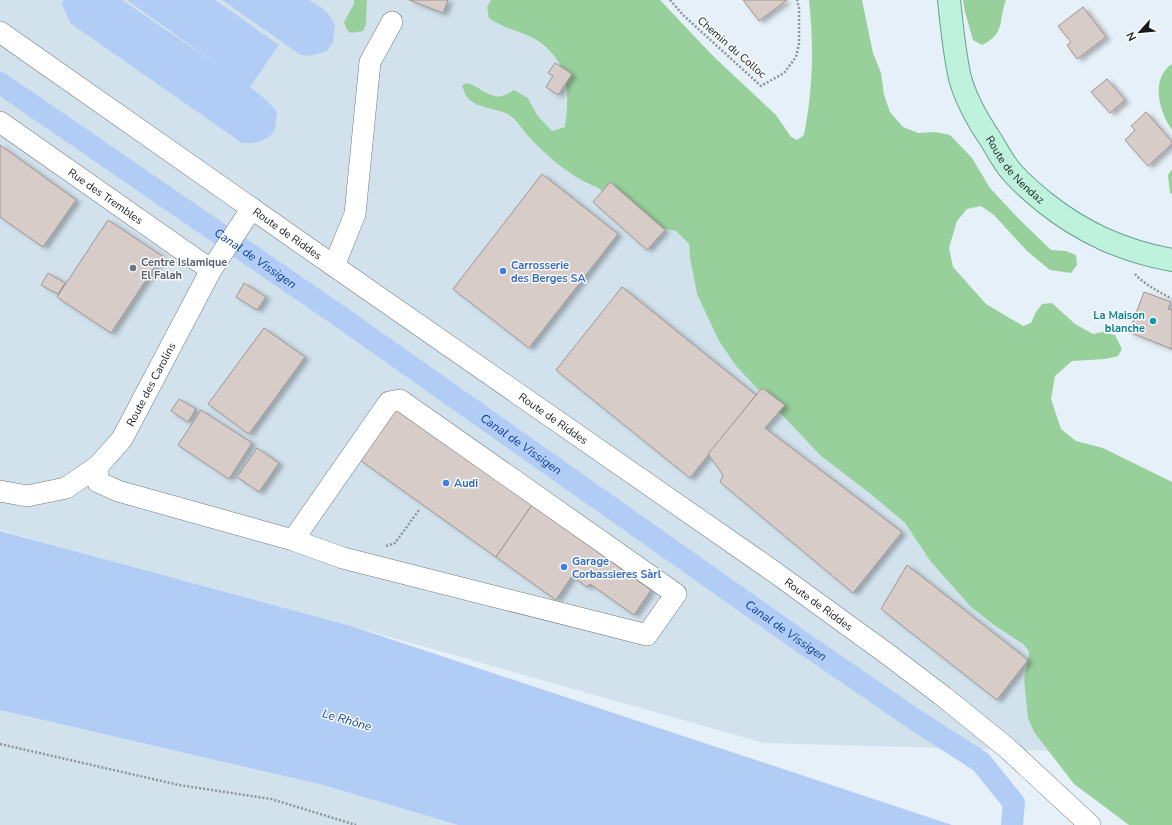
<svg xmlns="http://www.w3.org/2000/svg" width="1172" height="825" viewBox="0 0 1172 825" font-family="'Nunito Sans',sans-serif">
  <defs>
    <filter id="shadow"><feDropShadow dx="4.5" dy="2.5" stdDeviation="2" flood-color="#0004"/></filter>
  </defs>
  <rect width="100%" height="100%" fill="#e6f0f8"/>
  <g fill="#d1e2ed">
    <path d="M0 0H354V4L344 22 366 24 367 0H491L487 7 498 24 531 37 555 55 565 74 568 102 566 127 552 131 537 115 528 98 491 96 474 84 479 106 495 109 510 116 530 138 564 168 587 184 595 187 649 225 676 231 689 244 690 258 697 294 872 495 905 523 931 562 971 607 994 625 1023 644 1028 650 1029 654 1024 679 1034 732 1049 751 764 743 351 626 77 552 0 530Z"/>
    <path d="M0 710 323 785 458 825H0Z"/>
  </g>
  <g fill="#98d09c">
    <path d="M354 0H367L366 24 363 31 351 33 347 30 344 22 354 4Z"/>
    <path d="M491 0H660L714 57 776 115 791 137 797 140 804 135C813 90 814 45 809 0H862L873 53 881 73 884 95 890 112 903 127 918 133 935 132 950 135 972 158 990 188 1019 219 1051 250 1066 251 1076 255 1077 265 1071 273 1050 270 1027 251 994 215 981 206 967 209 957 221 949 248 953 267 986 304 1023 326 1031 323 1036 312 1042 304 1052 303 1075 324 1093 334 1102 332 1115 335 1122 349 1118 356 1105 359 1072 361 1055 376 1051 399 1061 429 1076 441 1103 448 1172 482V825H1129L1074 784 1034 732 1028 718 1024 679 1029 654 1028 650 1023 644 994 625 971 607 931 562 905 523 872 495 820 455 737 367 719 341 697 294 690 258 689 244 676 231 649 225 596 187C572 178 547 156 530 138 523 131 517 120 509 115 496 107 478 110 467 97 465 95 464 90 462 86L466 83C480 85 488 99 502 96 506 95 510 92 514 90L528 98 537 115 552 131 565 127C570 88 569 58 531 37 517 30 502 28 489 18L487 7Z"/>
    <path d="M963 0H1006C998 21 1006 33 982 45L973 40 965 12Z"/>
    <path d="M1172 64V130C1159 112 1150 78 1172 64Z"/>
    <path d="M1172 169V194L1170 193 1168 175Z"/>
  </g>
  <g fill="#b1ccf5">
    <path d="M64 0H122L222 68 127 0H215L279 45 250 87C260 95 269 101 277 112 276 117 276 123 275 128 271 141 254 144 242 143L70 23 62 4Z"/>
    <path d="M222 0H309L323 9 330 16 335 25 333 42 327 51 309 56 301 55Z"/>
    <path d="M0 531 351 626 952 825H458L323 785 0 710Z"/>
  </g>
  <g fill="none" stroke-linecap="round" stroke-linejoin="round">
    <path stroke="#b1ccf5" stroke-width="22" id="s1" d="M0 83 335 313 799 640 914 719 981 762 1014 803 1012 825"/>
  </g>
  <g fill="#d8ccc8" stroke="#a09490" filter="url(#shadow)">
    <path d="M409 0H448L443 13Z"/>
    <path d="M743 0H787L759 21Z"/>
    <path d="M1083 7 1106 37 1077 59 1067 45 1071 42 1058 26Z"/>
    <path d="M555 63 572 74 558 95 546 87 553 76 548 73Z"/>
    <path d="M1107 79 1125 100 1110 113 1091 92Z"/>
    <path d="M1146 112 1172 142V144L1148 166 1125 140 1135 130 1131 126Z"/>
    <path d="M0 145 76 200 43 247 0 217Z"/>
    <path d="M542 174 618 234 529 348 453 289Z"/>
    <path d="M610 182 665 230 647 250 593 202Z"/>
    <path d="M108 220 162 256 111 333 57 297Z"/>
    <path d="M48 273 65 283 58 294 41 285Z"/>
    <path d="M244 283 266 297 257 310 236 297Z"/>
    <path d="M622 287 756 395 690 478 556 370Z"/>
    <path d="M1144 292 1171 302 1168 309 1172 310V349L1129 332Z"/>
    <path d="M264 328 305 357 249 434 208 404Z"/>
    <path d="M762 388 785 405 765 428 902 532 853 593 720 482 723 475 708 454Z"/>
    <path d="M179 399 196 409 188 422 171 411Z"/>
    <path d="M396 409 532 505 496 557 360 460Z"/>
    <path d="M201 410 252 443 229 479 178 445Z"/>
    <path d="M257 448 279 463 259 492 237 477Z"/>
    <path d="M532 505 651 590 634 615 590 584 587 587 572 576 556 600 496 557Z"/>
    <path d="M907 565 1028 660 997 700 881 609Z"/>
  </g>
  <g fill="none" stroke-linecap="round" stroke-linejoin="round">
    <defs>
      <g id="minor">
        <path id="s2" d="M0 32 334 266 773 571 886 653 944 697 1007 748 1090 825"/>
        <path id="s3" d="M0 122 211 270"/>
        <path d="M334 266 355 214 370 62 392 22"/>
        <path d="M98 466V482L118 491 293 540 343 558 647 635 676 594 400 400 389 402 293 540"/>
        <path id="s4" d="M0 491 27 496 66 488 98 466 122 439 211 270 252 208"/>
      </g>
      <g id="major">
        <path id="s5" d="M949 0C952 26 954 52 960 78 966 100 978 121 991 140 997 150 1003 162 1011 171 1020 182 1032 192 1044 202 1083 233 1123 251 1172 260"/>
      </g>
    </defs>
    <use href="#minor" stroke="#70797f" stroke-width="22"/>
    <use href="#major" stroke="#68a18c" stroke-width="24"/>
    <g stroke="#8c9399" stroke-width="2.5" stroke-dasharray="2 2" stroke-linecap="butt">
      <path d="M670 0 683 15 761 86 784 73 796 57 799 44V8L797 0"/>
      <path d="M1135 274C1145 285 1158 291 1172 299"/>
      <path d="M386 546 395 543 419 510"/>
      <path d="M0 744 179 785 271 799 356 825"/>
    </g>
    <use href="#minor" stroke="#fff" stroke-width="21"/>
    <use href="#major" stroke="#bef2dd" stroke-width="22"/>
  </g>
  <circle fill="#6b7280" stroke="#fafcfd" stroke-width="1.5" cx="133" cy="268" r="4"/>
  <g fill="#3f7fe0" stroke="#fafcfd" stroke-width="1.5">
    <circle cx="503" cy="271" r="4"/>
    <circle cx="446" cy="483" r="4"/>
    <circle cx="564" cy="567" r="4"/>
  </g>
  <circle fill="#0f9aa8" stroke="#fafcfd" stroke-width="1.5" cx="1153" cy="321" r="4"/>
  <g text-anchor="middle" stroke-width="3" stroke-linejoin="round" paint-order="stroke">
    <g font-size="11" fill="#171b1e" stroke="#fafcfd">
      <text transform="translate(732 47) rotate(41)" y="4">Chemin du Colloc</text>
      <text dy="4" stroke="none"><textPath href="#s5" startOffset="187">Route de Nendaz</textPath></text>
      <text dy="4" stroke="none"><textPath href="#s3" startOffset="129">Rue des Trembles</textPath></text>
      <text dy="4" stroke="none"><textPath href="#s2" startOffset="351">Route de Riddes</textPath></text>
      <text dy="4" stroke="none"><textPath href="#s4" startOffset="204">Route des Carolins</textPath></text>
      <text dy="4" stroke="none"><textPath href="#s2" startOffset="675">Route de Riddes</textPath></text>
      <text dy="4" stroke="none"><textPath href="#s2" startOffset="999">Route de Riddes</textPath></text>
    </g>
    <g font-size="11" font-weight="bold" fill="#5b616d" stroke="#fafcfd" text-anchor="start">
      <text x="141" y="266">Centre Islamique<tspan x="141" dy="13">El Falah</tspan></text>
    </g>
    <g font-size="11" font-weight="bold" fill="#366cbe" stroke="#fafcfd" text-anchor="start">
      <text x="511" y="269">Carrosserie<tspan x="511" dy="13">des Berges SA</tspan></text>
      <text x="454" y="487">Audi</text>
      <text x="572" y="565">Garage<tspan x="572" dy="13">Corbassieres Sàrl</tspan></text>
    </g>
    <g font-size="11" font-weight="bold" fill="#0d838f" stroke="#fafcfd" text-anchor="end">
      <text x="1145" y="319">La Maison<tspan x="1145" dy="13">blanche</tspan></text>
    </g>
    <g font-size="12" font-style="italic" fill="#0c428f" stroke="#fafcfd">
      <text dy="4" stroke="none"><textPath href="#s1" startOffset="310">Canal de Vissigen</textPath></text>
      <text dy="4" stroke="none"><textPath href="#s1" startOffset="634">Canal de Vissigen</textPath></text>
      <text dy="4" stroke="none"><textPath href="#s1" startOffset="958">Canal de Vissigen</textPath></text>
      <text transform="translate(347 720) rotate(16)" y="4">Le Rhône</text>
    </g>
  </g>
  <g transform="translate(1140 32) rotate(243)" stroke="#fafcfd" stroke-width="3" paint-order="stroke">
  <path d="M0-3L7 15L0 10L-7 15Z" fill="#171b1e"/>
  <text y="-6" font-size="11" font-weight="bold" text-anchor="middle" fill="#171b1e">N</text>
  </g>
</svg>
